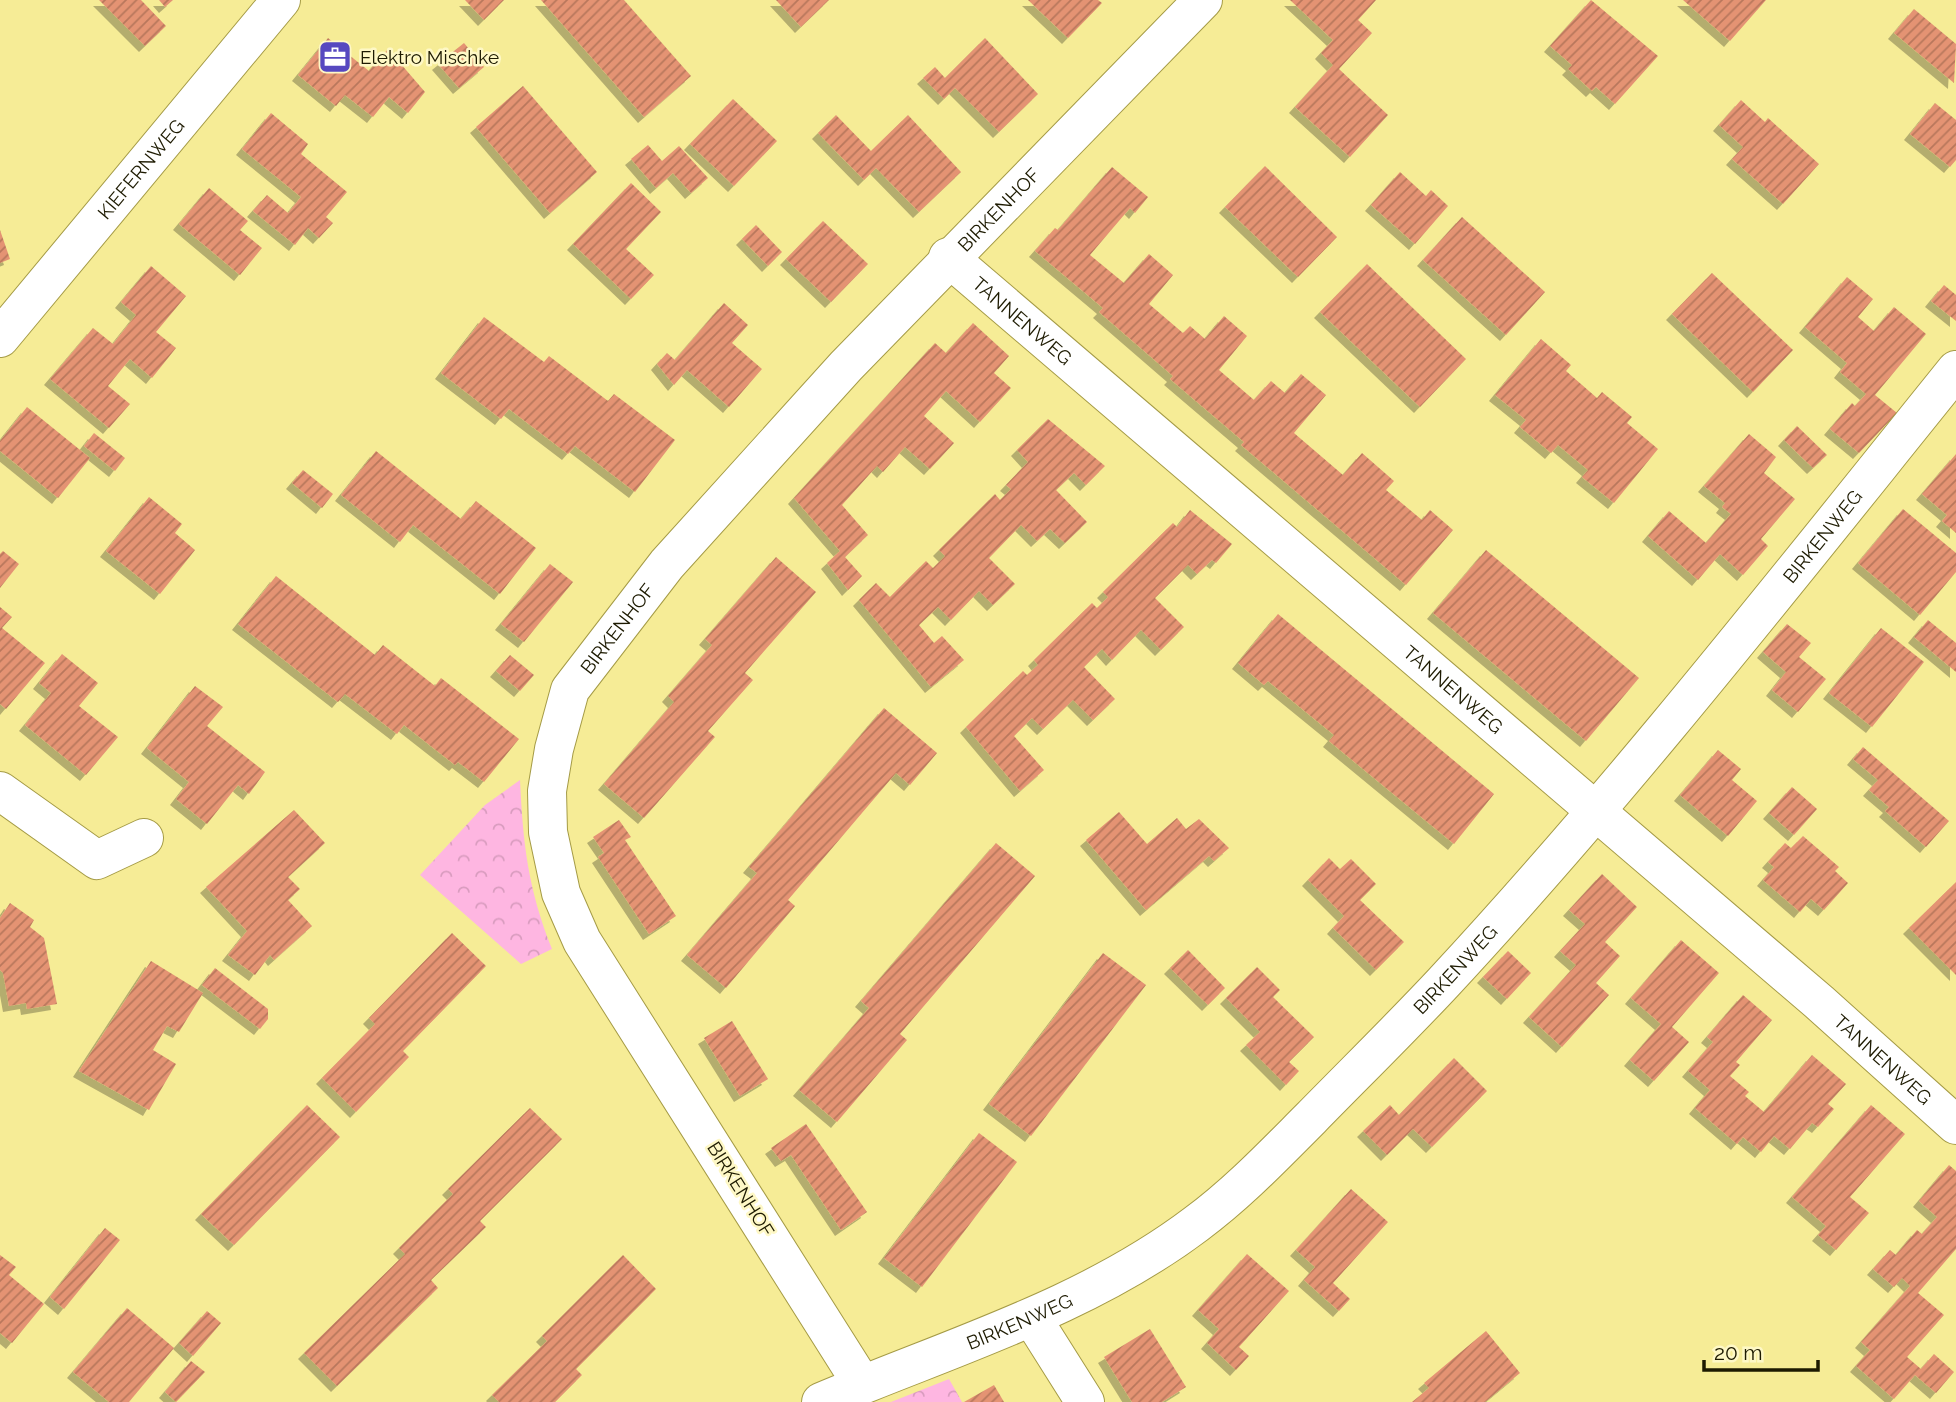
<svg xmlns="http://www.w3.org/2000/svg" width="1956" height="1402" viewBox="0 0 1956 1402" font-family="Raleway,sans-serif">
  <defs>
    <pattern id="park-crowns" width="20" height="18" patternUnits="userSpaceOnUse" patternTransform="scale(1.75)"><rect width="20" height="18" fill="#feb6e1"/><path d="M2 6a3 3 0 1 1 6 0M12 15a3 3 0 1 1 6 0" fill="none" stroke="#d99cbf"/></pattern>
    <pattern id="building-hatch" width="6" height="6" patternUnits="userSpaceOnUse" patternTransform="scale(1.75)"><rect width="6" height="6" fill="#e49373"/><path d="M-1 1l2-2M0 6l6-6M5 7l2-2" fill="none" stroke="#b8775c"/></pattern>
    <filter id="shadow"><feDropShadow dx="-6" dy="6" stdDeviation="0" flood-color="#0004"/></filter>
  </defs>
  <rect width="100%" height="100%" fill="#f6ec96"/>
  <g fill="url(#park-crowns)">
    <path d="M520 780C523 844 528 889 552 949L521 964 420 875 485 805Z"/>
    <path d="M949 1379 962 1402H891Z"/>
  </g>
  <g fill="url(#building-hatch)" filter="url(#shadow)">
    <path d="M99 0H141L166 26 145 46Z"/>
    <path d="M159 0H173L165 7Z"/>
    <path d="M465 0H504L484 20Z"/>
    <path d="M541 0H624L691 76 644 117Z"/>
    <path d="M776 0H829L801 27Z"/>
    <path d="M1028 0H1098L1102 3 1068 38Z"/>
    <path d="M1290 0H1376L1358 20 1372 33 1339 69 1388 115 1350 157 1295 107 1333 65 1321 53 1333 40Z"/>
    <path d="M1591 0 1658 56 1615 104 1596 87 1592 91 1568 69 1572 65 1550 46Z"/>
    <path d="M1683 0H1766L1730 41Z"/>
    <path d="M1914 9 1956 44 1954 83 1894 33Z"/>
    <path d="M328 38 369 71 388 49 425 92 408 113 389 97 373 117 345 95 336 106 298 75Z"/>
    <path d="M985 38 1038 94 999 132 955 88 944 99 923 78 935 67 945 78Z"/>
    <path d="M464 43 484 67 459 88 438 64Z"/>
    <path d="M523 86 597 172 550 213 476 127Z"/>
    <path d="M733 99 777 141 734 186 690 144Z"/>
    <path d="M1741 100 1765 122 1768 118 1819 164 1783 204 1732 159 1743 147 1719 125Z"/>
    <path d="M1935 103 1956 120V160L1950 167 1910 134Z"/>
    <path d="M271 113 308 144 301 154 347 192 326 217 333 223 319 238 308 228 295 245 253 211 267 195 288 213 301 197 242 149Z"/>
    <path d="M836 115 871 151 908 115 961 172 919 212 876 168 864 180 818 133Z"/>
    <path d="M648 145 662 161 679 146 708 178 691 193 673 173 656 188 631 159Z"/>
    <path d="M1265 166 1337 237 1298 277 1225 207Z"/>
    <path d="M1112 167 1148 197 1135 213 1130 208 1090 255 1124 283 1149 254 1173 275 1149 304 1183 333 1190 326 1205 339 1224 316 1247 336 1219 370 1254 400 1271 381 1285 393 1301 374 1326 395 1294 433 1343 475 1362 453 1394 481 1386 490 1422 520 1430 510 1453 530 1406 585 1241 445 1244 442 1170 379 1173 376 1099 312 1103 308 1035 251 1055 228 1058 230Z"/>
    <path d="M1400 172 1426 196 1431 190 1448 206 1415 244 1371 205Z"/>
    <path d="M631 183 661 212 626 249 654 275 631 299 573 244Z"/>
    <path d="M209 188 248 221 240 230 262 248 240 275 179 224Z"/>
    <path d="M1462 217 1545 292 1506 335 1423 260Z"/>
    <path d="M823 221 868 264 831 302 786 259Z"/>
    <path d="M756 225 782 252 768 266 742 239Z"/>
    <path d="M0 230 10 259 0 263Z"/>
    <path d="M1367 264 1466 359 1420 407 1320 312Z"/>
    <path d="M151 266 186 296 156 332 176 348 152 378 130 359 108 386 130 404 109 428 50 379 93 328 113 344 136 315 121 302Z"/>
    <path d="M1712 273 1793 350 1753 392 1672 314Z"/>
    <path d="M1847 277 1873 299 1858 317 1874 331 1894 307 1926 334 1875 395 1897 413 1859 453 1830 429 1852 403 1855 406 1866 394 1840 372 1847 363 1805 327Z"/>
    <path d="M1944 285 1956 295V321L1931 301Z"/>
    <path d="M724 303 748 325 732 343 762 369 729 407 687 370 674 385 657 364 667 353 675 360Z"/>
    <path d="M484 317 544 362 549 356 608 401 614 394 675 440 635 492 575 446 568 454 509 409 501 419 441 373Z"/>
    <path d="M973 323 1009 356 994 373 1011 388 980 422 946 391 924 416 954 443 930 469 905 447 883 472 877 466 842 505 868 535 845 557 862 576 848 590 827 563 840 551 794 498 935 343 946 353Z"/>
    <path d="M1541 339 1571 365 1566 371 1597 398 1602 392 1632 417 1627 423 1658 449 1614 503 1582 477 1588 470 1558 445 1551 453 1520 427 1526 420 1495 395Z"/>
    <path d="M27 407 90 458 58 498 0 451V441Z"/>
    <path d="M1048 419 1105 466 1086 485 1074 473 1056 490 1087 522 1065 543 1050 529 1037 541 1021 525 989 558 1015 584 993 605 979 591 951 620 938 607 919 625 934 643 942 636 964 660 931 687 859 600 876 583 890 597 926 561 933 568 945 556 939 550 995 494 1000 500 1011 489 1006 485 1028 462 1017 450Z"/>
    <path d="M1797 426 1827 455 1813 468 1784 440Z"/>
    <path d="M94 433 125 458 115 471 84 446Z"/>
    <path d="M1749 434 1776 457 1764 473 1795 499 1761 539 1768 546 1743 575 1720 554 1698 580 1648 536 1669 511 1706 543 1731 514 1722 507 1725 503 1704 486Z"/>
    <path d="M376 451 461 519 476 501 536 548 500 594 413 525 400 542 341 495Z"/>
    <path d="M1956 454V533L1942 521 1947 515 1922 494Z"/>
    <path d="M303 470 333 494 322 508 292 483Z"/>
    <path d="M149 497 182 524 175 533 195 550 160 594 106 551Z"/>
    <path d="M1903 509 1956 553V572L1920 615 1858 563Z"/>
    <path d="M1190 510 1232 544 1216 563 1212 560 1197 574 1188 565 1155 598 1184 627 1161 650 1141 630 1112 660 1102 649 1084 667 1115 699 1093 720 1073 700 1043 729 1032 718 1014 736 1044 770 1020 791 966 727 1023 671 1027 675 1038 665 1034 660 1092 603 1097 608 1108 597 1103 592 1173 523 1177 527Z"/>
    <path d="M1486 550 1639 678 1586 741 1433 613Z"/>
    <path d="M3 551 19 564 0 588V554Z"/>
    <path d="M776 557 816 592 745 673 753 680 708 731 715 737 644 818 604 784 674 702 668 696 712 645 705 639Z"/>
    <path d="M550 564 573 582 524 642 501 624Z"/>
    <path d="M276 576 375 655 383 645 435 686 441 678 519 739 484 782 458 762 455 765 404 725 397 734 345 694 338 702 238 624Z"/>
    <path d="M0 607 12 617 2 628 45 663 6 709 0 704Z"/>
    <path d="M1278 614 1494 794 1454 844 1329 741 1334 735 1268 681 1264 685 1238 663Z"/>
    <path d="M1928 620 1956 643V672L1914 637Z"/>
    <path d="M1787 624 1811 643 1799 657 1826 679 1798 712 1772 690 1786 672 1763 652Z"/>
    <path d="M1881 628 1924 662 1872 727 1829 693Z"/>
    <path d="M62 654 98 683 79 706 118 737 86 775 25 725 51 693 39 683Z"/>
    <path d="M510 655 534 675 520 691 496 671Z"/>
    <path d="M195 686 223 707 207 726 265 772 249 794 238 785 207 824 176 799 189 782 147 748Z"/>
    <path d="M884 708 937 753 910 785 896 773 788 900 795 906 726 988 687 955 757 873 749 867Z"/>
    <path d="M1863 747 1949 821 1926 847 1885 811 1889 807 1869 790 1878 780 1853 759Z"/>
    <path d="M1718 750 1741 769 1732 780 1757 801 1728 836 1680 795Z"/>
    <path d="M1792 787 1817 809 1794 835 1769 813Z"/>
    <path d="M294 810 325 843 288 877 300 889 288 900 312 926 274 960 270 955 255 975 228 955 247 931 206 887Z"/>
    <path d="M1119 812 1147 844 1177 818 1186 829 1199 819 1229 848 1214 861 1209 856 1146 910 1086 840Z"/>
    <path d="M619 820 631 837 625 840 676 916 649 934 598 857 604 853 593 837Z"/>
    <path d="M1803 836 1839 867 1835 871 1848 883 1824 910 1811 899 1800 912 1763 880 1774 867 1768 862 1785 843 1791 848Z"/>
    <path d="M996 843 1035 876 900 1034 907 1040 837 1122 799 1090 869 1008 861 1001Z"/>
    <path d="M1329 858 1340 869 1351 859 1376 884 1360 900 1404 942 1376 970 1333 928 1344 916 1308 880Z"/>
    <path d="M1602 874 1637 907 1605 942 1620 956 1596 983 1609 995 1562 1047 1529 1017 1576 965 1560 951 1585 924 1569 910Z"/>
    <path d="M1956 882V975L1909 928Z"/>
    <path d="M10 903 34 920 30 927 44 938 57 1004 27 1009 26 1003 9 1006 3 973 0 970V918Z"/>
    <path d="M452 933 486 966 403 1051 409 1057 356 1112 322 1078 375 1024 369 1018Z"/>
    <path d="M1681 940 1719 973 1672 1027 1689 1042 1654 1081 1630 1060 1661 1024 1631 998Z"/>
    <path d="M1188 950 1225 988 1208 1005 1170 968Z"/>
    <path d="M1508 951 1531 973 1507 999 1483 977Z"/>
    <path d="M1103 953 1146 985 1031 1136 989 1104Z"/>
    <path d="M151 961 203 993 179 1032 167 1026 153 1050 176 1064 149 1110 79 1071Z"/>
    <path d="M1257 967 1280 990 1273 997 1314 1037 1289 1062 1299 1071 1286 1085 1246 1045 1260 1032 1226 998Z"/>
    <path d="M215 968 268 1009V1019L260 1029 202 985Z"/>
    <path d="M1743 995 1772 1020 1736 1062 1740 1065 1730 1076 1749 1092 1745 1096 1764 1112 1812 1055 1846 1084 1828 1104 1834 1109 1818 1127 1812 1123 1790 1149 1774 1136 1761 1152 1743 1137 1737 1144 1695 1108 1710 1090 1688 1071 1713 1042 1707 1037Z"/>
    <path d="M732 1021 768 1079 740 1096 704 1038Z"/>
    <path d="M1454 1058 1487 1091 1432 1147 1413 1129 1387 1155 1363 1131 1390 1105 1399 1115Z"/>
    <path d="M307 1105 340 1137 234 1245 201 1214Z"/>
    <path d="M1871 1105 1905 1134 1850 1197 1869 1213 1836 1250 1818 1235 1826 1226 1792 1197Z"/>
    <path d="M530 1108 562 1139 480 1221 486 1227 431 1280 438 1288 337 1386 304 1353 405 1254 399 1248 453 1194 448 1189Z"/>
    <path d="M806 1124 867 1212 841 1230 791 1155 781 1161 771 1148Z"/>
    <path d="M979 1133 1017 1162 922 1287 884 1258Z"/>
    <path d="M1949 1165 1956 1171V1249L1918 1293 1944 1315 1907 1357 1921 1369 1934 1354 1954 1372 1936 1393 1915 1375 1894 1399 1856 1366 1870 1350 1861 1342 1910 1286 1902 1278 1894 1287 1873 1269 1890 1250 1896 1255 1917 1230 1922 1234 1937 1217 1919 1201Z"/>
    <path d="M1351 1189 1388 1222 1333 1283 1350 1299 1339 1311 1304 1280 1315 1267 1296 1250Z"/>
    <path d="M105 1228 120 1240 64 1309 50 1297Z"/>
    <path d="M1247 1254 1289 1291 1239 1347 1249 1356 1236 1370 1207 1343 1219 1329 1198 1310Z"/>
    <path d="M0 1255 16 1267 9 1275 44 1304 12 1343 0 1333Z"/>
    <path d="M623 1255 656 1289 576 1369 582 1375 555 1402H499L492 1395 547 1341 542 1336Z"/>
    <path d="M127 1308 174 1348 129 1402H109L73 1372Z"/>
    <path d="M207 1311 221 1323 193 1356 179 1343Z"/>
    <path d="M1150 1329 1186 1387 1162 1402H1132L1104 1357Z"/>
    <path d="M1486 1331 1520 1373 1485 1402H1412L1429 1388 1424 1383Z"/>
    <path d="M191 1361 205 1372 176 1402 165 1392Z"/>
    <path d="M994 1385 1004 1402H964Z"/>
  </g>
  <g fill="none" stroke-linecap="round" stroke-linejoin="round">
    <defs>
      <g id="street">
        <path id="s1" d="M948 257 1819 1002 1956 1125"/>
        <path id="s2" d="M0 338 281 0"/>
        <path d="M0 791 97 860 144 838"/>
        <path d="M1032 1318 1085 1402"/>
        <path id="s3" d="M862 1384 582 941 561 893 548 832 547 791 554 749 570 690 667 564 846 366 1203 0"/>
        <path id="s4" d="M821 1402C948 1348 1085 1308 1196 1224 1238 1193 1274 1155 1311 1118 1355 1073 1400 1029 1443 983 1624 788 1789 577 1956 370"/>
      </g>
    </defs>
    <use href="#street" stroke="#a59b46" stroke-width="40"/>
    <use href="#street" stroke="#fff" stroke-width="38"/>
  </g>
  <defs>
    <symbol id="office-square" viewBox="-11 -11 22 22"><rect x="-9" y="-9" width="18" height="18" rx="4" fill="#5648c0" stroke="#fef8c6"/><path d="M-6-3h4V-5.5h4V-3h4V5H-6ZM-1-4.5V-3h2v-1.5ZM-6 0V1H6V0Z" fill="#fff"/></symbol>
  </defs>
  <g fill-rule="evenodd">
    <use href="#office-square" x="316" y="38" width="38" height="38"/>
  </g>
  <g text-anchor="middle" stroke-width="5" stroke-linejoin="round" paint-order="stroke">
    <g font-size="19" fill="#1d1a01" stroke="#fef8c6" text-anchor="start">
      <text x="360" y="64">Elektro Mischke</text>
    </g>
    <g font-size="19" fill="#1d1a01" stroke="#fef8c6">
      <text dy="7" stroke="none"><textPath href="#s2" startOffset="220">KIEFERNWEG</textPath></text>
      <text dy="7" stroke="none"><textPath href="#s3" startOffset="1428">BIRKENHOF</textPath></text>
      <text dy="7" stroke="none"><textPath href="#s1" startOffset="98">TANNENWEG</textPath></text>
      <text dy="7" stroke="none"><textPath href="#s4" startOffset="1348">BIRKENWEG</textPath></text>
      <text dy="7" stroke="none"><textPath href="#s3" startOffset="861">BIRKENHOF</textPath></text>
      <text dy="7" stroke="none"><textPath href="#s1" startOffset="665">TANNENWEG</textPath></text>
      <text dy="7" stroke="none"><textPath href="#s4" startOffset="780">BIRKENWEG</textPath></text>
      <text dy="7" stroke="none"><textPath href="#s1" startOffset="1232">TANNENWEG</textPath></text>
      <text transform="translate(741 1189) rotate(58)" y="7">BIRKENHOF</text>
      <text dy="7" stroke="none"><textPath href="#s4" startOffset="214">BIRKENWEG</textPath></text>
    </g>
  </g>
  <path d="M1704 1360v10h114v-10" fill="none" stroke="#1d1a01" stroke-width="3.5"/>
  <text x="1714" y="1360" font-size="21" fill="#1d1a01" stroke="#fef8c6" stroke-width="5" paint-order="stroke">20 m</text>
</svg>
